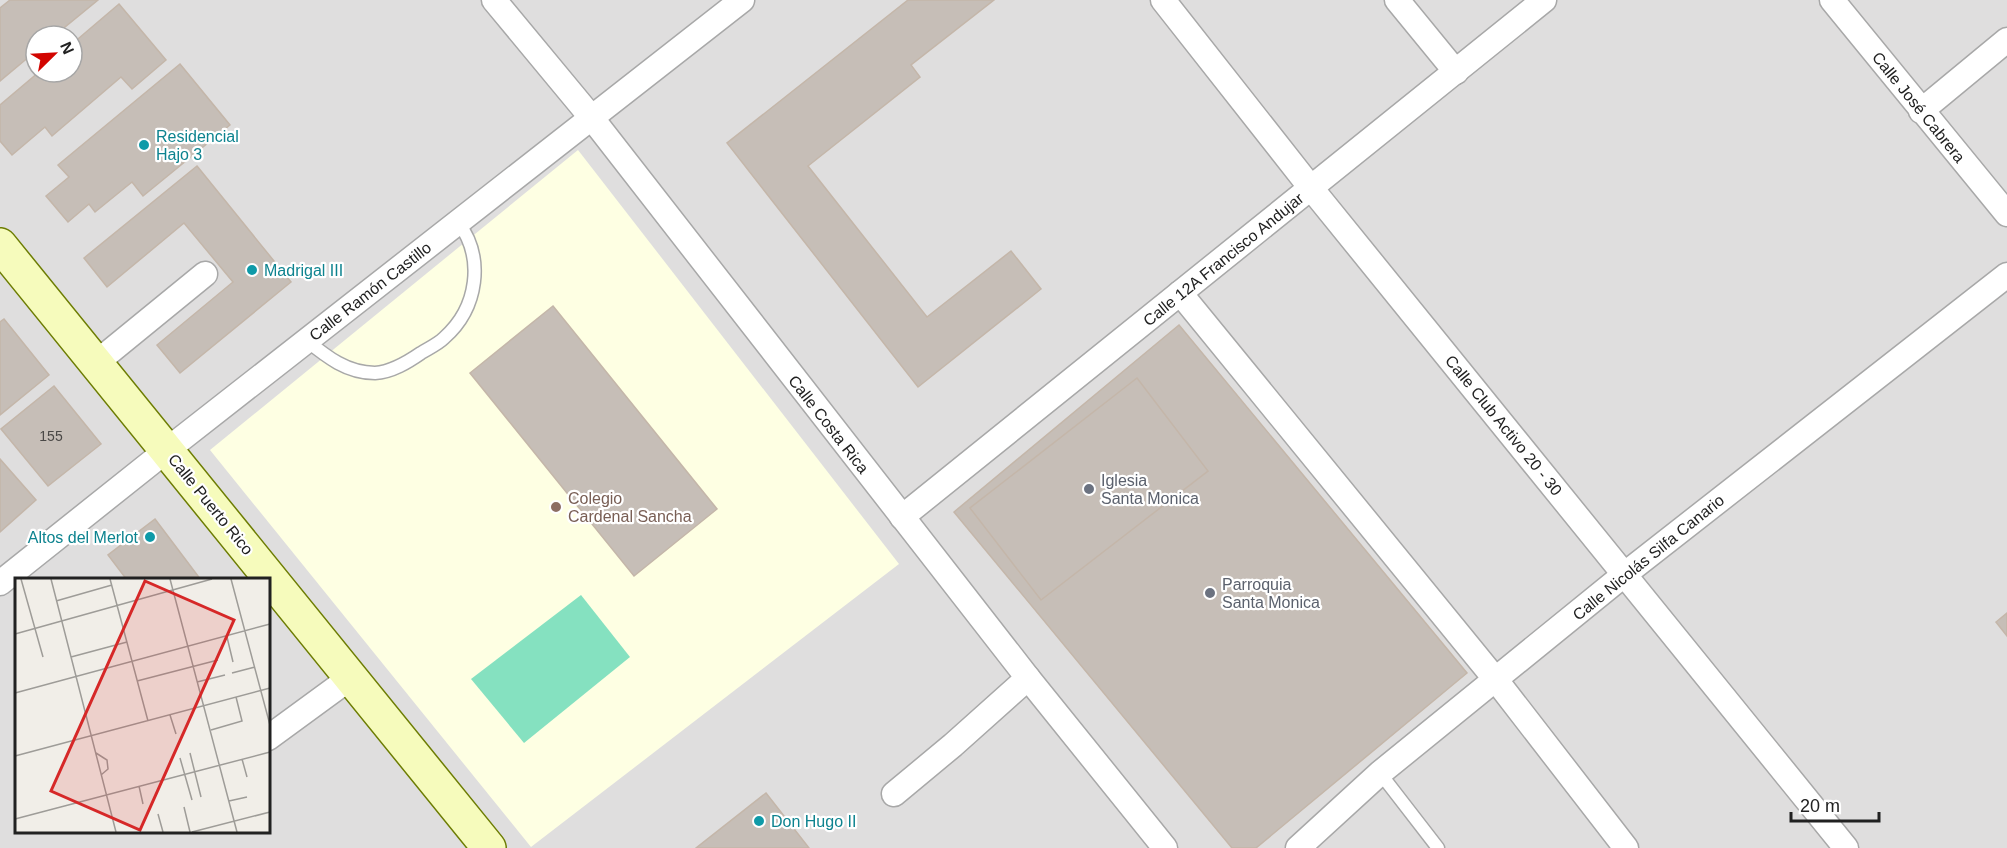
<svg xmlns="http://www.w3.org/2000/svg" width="2007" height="848" viewBox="0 0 2007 848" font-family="Helvetica,sans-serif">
  <rect width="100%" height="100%" fill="#f1eee8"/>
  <path fill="#dfdede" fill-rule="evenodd" d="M0 0H2007V848H0ZM36 36H72V72H36ZM16 580H268V832H16Z"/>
  <path fill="#feffe3" d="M578 150 899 564 531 847 210 450Z"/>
  <path fill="#85e1c0" d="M581 595 630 657 524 743 471 679Z"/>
  <g fill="#c6beb7" stroke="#c4b6a9" stroke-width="1.5">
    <path d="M10 0H98L54 36H36V51L0 81V8Z"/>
    <path d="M908 0H994L911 65 920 77 808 166 927 317 1011 251 1041 289 918 387 727 143Z"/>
    <path d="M119 4 166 60 132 89 121 77 52 136 45 127 12 155 0 141V105L39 72H72V44Z"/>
    <path d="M180 64 230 125 143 196 132 182 95 212 89 204 68 222 46 196 69 177 58 165Z"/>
    <path d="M197 166 291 282 180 373 157 345 233 282 184 223 107 287 84 258Z"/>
    <path d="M553 306 717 509 634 576 470 373Z"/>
    <path d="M4 319 49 375 0 415V322Z"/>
    <path d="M1179 325 1467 673 1256 848H1232L954 512Z"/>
    <path d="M1137 378 1208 471 1041 600 970 508Z"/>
    <path d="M54 386 101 444 48 486 1 429Z"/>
    <path d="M0 459 36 500 0 532Z"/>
    <path d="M155 519 201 580H127L108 555Z"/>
    <path d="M2007 613V636L1996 622Z"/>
    <path d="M766 793 809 848H696Z"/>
  </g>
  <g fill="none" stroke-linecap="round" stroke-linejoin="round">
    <defs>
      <g id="lane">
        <path d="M306 340C327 357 347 373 375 373 392 372 408 362 421 353 429 348 438 344 444 338 478 308 485 258 458 222"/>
        <path d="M1380 773 1438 848"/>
      </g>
      <g id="street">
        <path d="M494 0 591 117 1028 678 1165 848"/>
        <path d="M1163 0 1311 188 1846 848"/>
        <path d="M1397 0 1456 72"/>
        <path d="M1832 0 2007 214"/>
        <path d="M1921 111 2007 40"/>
        <path d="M1180 293 1496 680 1626 848"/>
        <path d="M96 363 205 274"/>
        <path d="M902 517 1544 0"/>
        <path d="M0 583 167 450 742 0"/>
        <path d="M268 738 350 678"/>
        <path d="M894 794 953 745 1028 678"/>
        <path d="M1298 848 1380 773 1625 574 2007 275"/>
      </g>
      <path id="secondary" d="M0 245 489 848"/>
    </defs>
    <use href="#lane" stroke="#a8a8a8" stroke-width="15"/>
    <use href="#street" stroke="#a8a8a8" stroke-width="27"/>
    <use href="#secondary" stroke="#6d7d03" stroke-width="36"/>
    <use href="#lane" stroke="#fff" stroke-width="12"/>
    <use href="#street" stroke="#fff" stroke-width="24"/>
    <use href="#secondary" stroke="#f6fbbc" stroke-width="33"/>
  </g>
  <g fill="#0f9aa8" stroke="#fff" stroke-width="2">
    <circle cx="144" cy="145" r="6"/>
    <circle cx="252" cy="270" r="6"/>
    <circle cx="150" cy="537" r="6"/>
    <circle cx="759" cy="821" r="6"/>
  </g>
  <g fill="#6b7280" stroke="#fff" stroke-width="2">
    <circle cx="1089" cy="489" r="6"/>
    <circle cx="1210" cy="593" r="6"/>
  </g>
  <circle fill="#8d6e63" stroke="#fff" stroke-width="2" cx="556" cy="507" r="6"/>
  <g text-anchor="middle" stroke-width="4.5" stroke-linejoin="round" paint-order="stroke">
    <g font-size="14" fill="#4a4846">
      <text x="51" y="441">155</text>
    </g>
    <g font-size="16" fill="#212121" stroke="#fff">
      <text transform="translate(1919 107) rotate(51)" y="6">Calle José Cabrera</text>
      <text transform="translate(1223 259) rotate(-39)" y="6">Calle 12A Francisco Andujar</text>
      <text transform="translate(370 291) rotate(-38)" y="6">Calle Ramón Castillo</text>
      <text transform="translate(829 424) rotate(52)" y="6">Calle Costa Rica</text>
      <text transform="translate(1504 425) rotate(51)" y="6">Calle Club Activo 20 - 30</text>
      <text transform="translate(211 504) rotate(51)" y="6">Calle Puerto Rico</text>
      <text transform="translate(1648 557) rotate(-39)" y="6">Calle Nicolás Silfa Canario</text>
    </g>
    <g font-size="16" fill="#0d838f" stroke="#fff" text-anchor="start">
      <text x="156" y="142">Residencial<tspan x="156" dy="18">Hajo 3</tspan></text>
      <text x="264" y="276">Madrigal III</text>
      <text x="138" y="543" text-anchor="end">Altos del Merlot</text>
      <text x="771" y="827">Don Hugo II</text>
    </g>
    <g font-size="16" fill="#5b616d" stroke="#fff" text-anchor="start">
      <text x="1101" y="486">Iglesia<tspan x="1101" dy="18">Santa Monica</tspan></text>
      <text x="1222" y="590">Parroquia<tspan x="1222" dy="18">Santa Monica</tspan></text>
    </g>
    <g font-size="16" fill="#785e54" stroke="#fff" text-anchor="start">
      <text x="568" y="504">Colegio<tspan x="568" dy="18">Cardenal Sancha</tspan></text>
    </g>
  </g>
  <g transform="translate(15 578)">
    <rect width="255" height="255" fill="#f1eee8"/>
    <path fill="none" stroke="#9e9c98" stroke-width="1.5" d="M6 1 28 79M36 1 101 254M95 1 133 143M155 1 222 254M216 1 255 147M41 23 97 7M0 56 197 1M212 59 218 84M56 79 112 64M217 95 240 89M122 103 203 82M182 104 210 97M0 115 255 46M155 137 161 156M196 152 227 143 221 119M81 175 92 182 93 191 86 197M175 175 186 219M0 178 255 110M165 180 177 222M227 181 232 199M124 208 128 226M214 223 232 219M169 229 175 254M143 236 148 254M0 241 255 174M177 254 255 234"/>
    <path fill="#d62828" fill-opacity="0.15" stroke="#d62828" stroke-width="3" d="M130 3 219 42 125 252 36 213Z"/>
    <rect width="255" height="255" fill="none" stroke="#212121" stroke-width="3"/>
  </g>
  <g transform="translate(54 54) rotate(66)"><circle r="28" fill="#ffffff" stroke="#a6a6a6" stroke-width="1.5"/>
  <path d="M0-4.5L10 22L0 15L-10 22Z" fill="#d20500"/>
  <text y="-9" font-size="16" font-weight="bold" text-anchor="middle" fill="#212121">N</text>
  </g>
  <path d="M1791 812v9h88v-9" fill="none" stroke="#212121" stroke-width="3"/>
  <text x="1800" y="812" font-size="18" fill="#212121" stroke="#ffffff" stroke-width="4.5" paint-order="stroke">20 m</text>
</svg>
